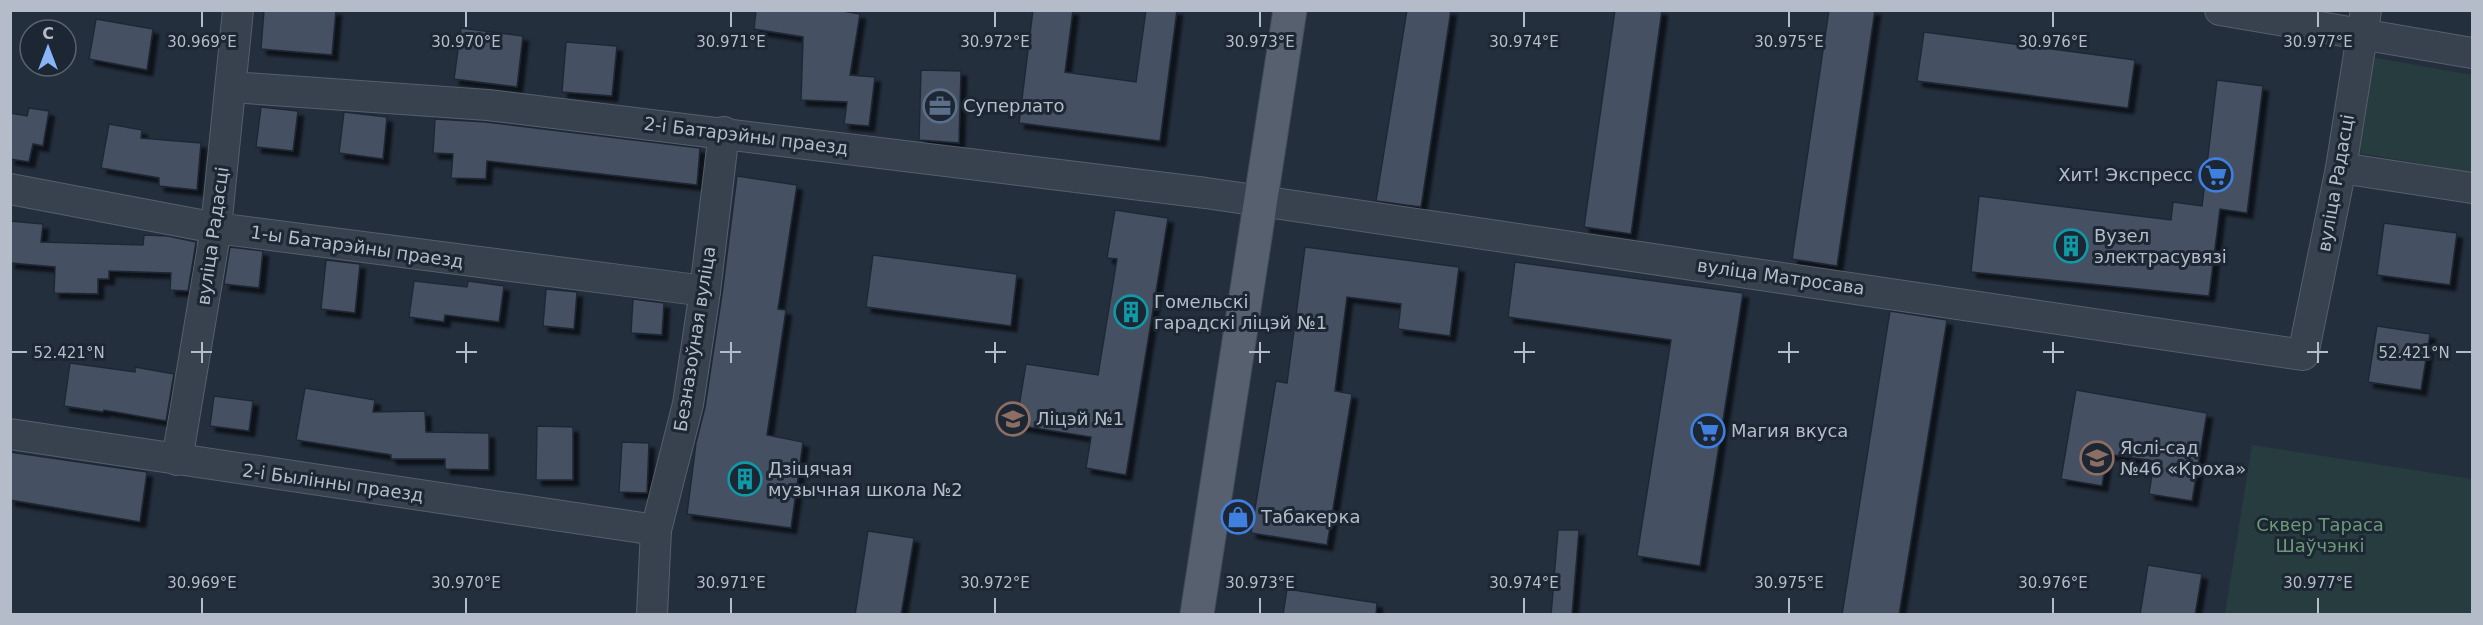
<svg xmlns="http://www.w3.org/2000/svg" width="2483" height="625" viewBox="0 0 2483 625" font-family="'DejaVu Sans',sans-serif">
  <defs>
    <filter id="shadow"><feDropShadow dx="5.5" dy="5.5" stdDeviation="1.5" flood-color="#0009"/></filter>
  </defs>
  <rect width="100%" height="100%" fill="#242f3e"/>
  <g fill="#263c3f">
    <path d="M2371 57 2472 75V173L2360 153Z"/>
    <path d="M2252 445 2472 479V614H2225Z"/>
  </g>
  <g fill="#455162" stroke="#1f2835" stroke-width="1.5" filter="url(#shadow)">
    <path d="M264 10H336L332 55 261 49Z"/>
    <path d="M756 10H836L860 14 850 75 875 77 869 126 844 124 847 102 801 100 803 37 754 29Z"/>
    <path d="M1033 10H1073L1065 72 1136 82 1146 10H1177L1160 141 1019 123Z"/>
    <path d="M1407 10H1451L1421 207 1376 201Z"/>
    <path d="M1615 10H1662L1631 234 1584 227Z"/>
    <path d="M1829 10H1875L1837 266 1792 259Z"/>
    <path d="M96 19 153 29 147 70 89 59Z"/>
    <path d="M461 28 523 36 517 87 454 79Z"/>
    <path d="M1924 32 2135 60 2128 108 1917 81Z"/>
    <path d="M566 42 617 46 612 96 562 92Z"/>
    <path d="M921 70 961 71 959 143 919 140Z"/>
    <path d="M2217 80 2263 86 2247 213 2220 209 2209 296 1971 272 1979 196 2171 220 2173 202 2202 206Z"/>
    <path d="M261 107 298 111 293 151 256 147Z"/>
    <path d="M29 108 49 111 43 146 33 144 29 162 10 159V113L27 116Z"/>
    <path d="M344 112 387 117 383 159 339 153Z"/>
    <path d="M435 119 486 122 700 148 697 185 487 161 486 179 451 178 453 154 433 153Z"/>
    <path d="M109 124 142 130 141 138 201 143 197 190 159 186V178L101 168Z"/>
    <path d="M737 176 797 185 778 309 786 310 767 435 803 442 791 528 687 514 696 443 705 407 722 294Z"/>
    <path d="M1115 210 1168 218 1126 475 1086 468 1091 437 1016 425 1026 364 1098 375 1117 259 1107 258Z"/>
    <path d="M10 221 43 224 41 242 143 245 144 235 168 236 196 242 188 291 170 290 171 273 109 271V279H98V294L54 293 55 267 10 263Z"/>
    <path d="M2384 223 2457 233 2450 285 2377 275Z"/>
    <path d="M230 247 263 251 259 288 224 284Z"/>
    <path d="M1305 247 1459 267 1450 336 1398 329 1401 304 1347 297 1335 391 1352 394 1327 545 1251 533 1276 381 1287 383Z"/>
    <path d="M873 255 1017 274 1011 326 866 307Z"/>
    <path d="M326 260 360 264 355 313 321 309Z"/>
    <path d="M1515 262 1743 293 1700 566 1637 556 1671 340 1508 317Z"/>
    <path d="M414 281 467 287 468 281 504 286 499 322 445 315 444 322 409 317Z"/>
    <path d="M546 289 577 292 574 329 543 326Z"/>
    <path d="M633 299 664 303 662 335 631 333Z"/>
    <path d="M1890 311 1947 320 1899 615H1842Z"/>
    <path d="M2377 326 2430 334 2421 390 2368 382Z"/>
    <path d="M70 363 135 372V367L174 374 166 421 104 410 103 412 64 406Z"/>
    <path d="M305 388 375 400 373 412 425 411 426 432 489 433V470L445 469V459H391V455L296 440Z"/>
    <path d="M2076 390 2207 413 2192 501 2149 494 2154 461 2107 454 2102 486 2061 479Z"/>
    <path d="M214 396 253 401 249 431 210 426Z"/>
    <path d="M537 426 573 427V480H536Z"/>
    <path d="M622 442 649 443 647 493 619 492Z"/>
    <path d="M10 452 147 472 140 522 10 500Z"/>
    <path d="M1558 530H1579L1572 615H1551Z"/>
    <path d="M868 531 914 538 901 615H855Z"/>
    <path d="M2148 565 2202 574 2195 615H2140Z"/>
    <path d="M1287 589 1377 603 1376 615H1283Z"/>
  </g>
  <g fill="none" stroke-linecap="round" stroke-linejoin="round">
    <defs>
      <g id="minor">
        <path d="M2220 10 2472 53"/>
        <path d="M231 87 488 105 1206 193 2303 355 2341 168 2366 10"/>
        <path d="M2341 168 2472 188"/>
        <path d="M10 189 216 228 705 291"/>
        <path d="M10 434 656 530"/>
        <path d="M177 460 216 228 238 10"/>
        <path d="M652 614 656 530 688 404 705 291 724 132"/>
      </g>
      <path id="primary" d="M1197 614 1290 10"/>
    </defs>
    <use href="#minor" stroke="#565f6c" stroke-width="32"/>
    <use href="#primary" stroke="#414a57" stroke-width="35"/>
    <use href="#minor" stroke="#38414e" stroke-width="30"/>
    <use href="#primary" stroke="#56606e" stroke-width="33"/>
  </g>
  <path fill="none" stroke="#b4bcc9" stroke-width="2" d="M202 12V27M466 12V27M731 12V27M995 12V27M1260 12V27M1524 12V27M1789 12V27M2053 12V27M2318 12V27M202 342V363M466 342V363M731 342V363M995 342V363M1260 342V363M1524 342V363M1789 342V363M2053 342V363M2318 342V363M12 352H27M191 352H212M456 352H477M720 352H741M985 352H1006M1249 352H1270M1514 352H1535M1778 352H1799M2043 352H2064M2307 352H2328M2456 352H2471M202 598V613M466 598V613M731 598V613M995 598V613M1260 598V613M1524 598V613M1789 598V613M2053 598V613M2318 598V613"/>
  <defs>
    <symbol id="office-ring" viewBox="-11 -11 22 22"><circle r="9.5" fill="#1d2633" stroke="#5c6f8a" stroke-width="1.5"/><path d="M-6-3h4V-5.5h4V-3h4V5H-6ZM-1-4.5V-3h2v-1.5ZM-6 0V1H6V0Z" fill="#5c6f8a"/></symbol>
    <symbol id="supermarket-ring" viewBox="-11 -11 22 22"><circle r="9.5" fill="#1d2633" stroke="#3f7fe0" stroke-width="1.5"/><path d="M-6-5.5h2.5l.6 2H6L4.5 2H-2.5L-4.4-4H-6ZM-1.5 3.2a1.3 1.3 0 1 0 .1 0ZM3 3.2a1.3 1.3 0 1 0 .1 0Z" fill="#3f7fe0"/></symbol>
    <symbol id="building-ring" viewBox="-11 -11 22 22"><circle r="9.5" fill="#1d2633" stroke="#0f9aa8" stroke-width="1.5"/><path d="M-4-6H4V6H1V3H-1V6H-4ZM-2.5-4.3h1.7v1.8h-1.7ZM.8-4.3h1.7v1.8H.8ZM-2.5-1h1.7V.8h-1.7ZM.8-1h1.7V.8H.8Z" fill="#0f9aa8"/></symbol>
    <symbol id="school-ring" viewBox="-11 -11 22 22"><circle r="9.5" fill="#1d2633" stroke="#8d6e63" stroke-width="1.5"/><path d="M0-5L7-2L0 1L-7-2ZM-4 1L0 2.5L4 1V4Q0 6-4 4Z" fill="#8d6e63"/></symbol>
    <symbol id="shop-ring" viewBox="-11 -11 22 22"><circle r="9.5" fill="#1d2633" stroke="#3f7fe0" stroke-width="1.5"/><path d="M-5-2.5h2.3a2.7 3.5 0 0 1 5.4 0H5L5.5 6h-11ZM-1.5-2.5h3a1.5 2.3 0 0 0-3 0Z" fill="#3f7fe0"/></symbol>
  </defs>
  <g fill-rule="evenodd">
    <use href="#office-ring" x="921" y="87" width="38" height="38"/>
    <use href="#supermarket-ring" x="2197" y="156" width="38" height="38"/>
    <use href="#building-ring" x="2052" y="227" width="38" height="38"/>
    <use href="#building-ring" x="1112" y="293" width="38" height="38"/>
    <use href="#school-ring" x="994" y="400" width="38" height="38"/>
    <use href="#supermarket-ring" x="1689" y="412" width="38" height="38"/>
    <use href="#school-ring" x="2078" y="439" width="38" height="38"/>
    <use href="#building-ring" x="726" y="460" width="38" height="38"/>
    <use href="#shop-ring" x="1219" y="498" width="38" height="38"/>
  </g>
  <g text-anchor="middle" stroke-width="6" stroke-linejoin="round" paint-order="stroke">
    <g font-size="18" fill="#b4bcc9" stroke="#1d2633" text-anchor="start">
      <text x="963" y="112">Суперлато</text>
      <text x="2193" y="181" text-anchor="end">Хит! Экспресс</text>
      <text x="2094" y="242">Вузел<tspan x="2094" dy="21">электрасувязі</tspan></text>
      <text x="1154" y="308">Гомельскі<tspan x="1154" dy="21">гарадскі ліцэй №1</tspan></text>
      <text x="1036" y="425">Ліцэй №1</text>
      <text x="1731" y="437">Магия вкуса</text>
      <text x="2120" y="454">Яслі-сад<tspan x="2120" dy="21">№46 «Кроха»</tspan></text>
      <text x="768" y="475">Дзіцячая<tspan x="768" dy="21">музычная школа №2</tspan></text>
      <text x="1261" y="523">Табакерка</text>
    </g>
    <g font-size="18" fill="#b4bcc9" stroke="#1d2633">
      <text transform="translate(746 136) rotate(7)" y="6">2-і Батарэйны праезд</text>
      <text transform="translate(2336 183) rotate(-80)" y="6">вуліца Радасці</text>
      <text transform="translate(213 236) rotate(-82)" y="6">вуліца Радасці</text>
      <text transform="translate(357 247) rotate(8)" y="6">1-ы Батарэйны праезд</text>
      <text transform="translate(1781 277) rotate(8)" y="6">вуліца Матросава</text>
      <text transform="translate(695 339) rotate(-81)" y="6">Безназоўная вуліца</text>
      <text transform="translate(333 483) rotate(8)" y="6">2-і Былінны праезд</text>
    </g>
    <g font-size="18" fill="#6b9a76" stroke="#1d2633">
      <text x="2320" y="531">Сквер Тараса<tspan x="2320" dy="21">Шаўчэнкі</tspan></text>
    </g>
  </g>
  <g font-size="15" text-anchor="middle" fill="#b4bcc9" stroke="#1d2633" stroke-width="6" stroke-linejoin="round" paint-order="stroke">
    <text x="202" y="47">30.969°E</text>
    <text x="466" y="47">30.970°E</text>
    <text x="731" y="47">30.971°E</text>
    <text x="995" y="47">30.972°E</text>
    <text x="1260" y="47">30.973°E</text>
    <text x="1524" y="47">30.974°E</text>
    <text x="1789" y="47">30.975°E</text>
    <text x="2053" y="47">30.976°E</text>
    <text x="2318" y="47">30.977°E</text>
    <text x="69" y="358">52.421°N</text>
    <text x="2414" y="358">52.421°N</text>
    <text x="202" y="588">30.969°E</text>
    <text x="466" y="588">30.970°E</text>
    <text x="731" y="588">30.971°E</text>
    <text x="995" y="588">30.972°E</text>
    <text x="1260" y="588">30.973°E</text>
    <text x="1524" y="588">30.974°E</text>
    <text x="1789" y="588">30.975°E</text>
    <text x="2053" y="588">30.976°E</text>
    <text x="2318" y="588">30.977°E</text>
  </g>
  <rect width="2483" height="625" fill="none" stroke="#b4bcc9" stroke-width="24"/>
  <g transform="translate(48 48)"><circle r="28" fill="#1d2633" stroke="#59626f" stroke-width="1.5"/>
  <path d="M0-4.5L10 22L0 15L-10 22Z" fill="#8ab4f8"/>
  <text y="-9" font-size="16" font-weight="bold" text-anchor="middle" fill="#b4bcc9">С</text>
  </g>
</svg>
